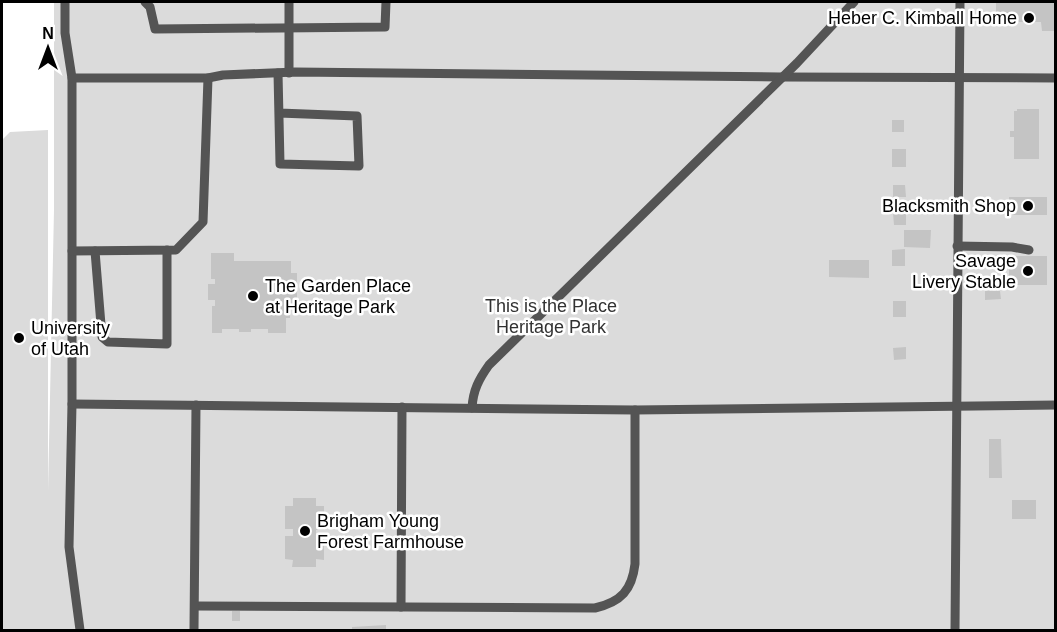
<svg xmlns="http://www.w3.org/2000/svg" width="1057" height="632" viewBox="0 0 1057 632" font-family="Helvetica,sans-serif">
  <rect width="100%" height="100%" fill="#fff"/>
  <path fill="#dbdbdb" d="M54 2H1055V630H2V140L10 132 48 130V491L54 210Z"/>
  <g fill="#c4c4c4">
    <path d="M996 2H1056V31H1042L1041 22H1003V15H996Z"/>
    <path d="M1017 109H1039V159H1014V137H1010V131H1014V111H1017Z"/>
    <rect x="892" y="120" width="12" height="12"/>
    <rect x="892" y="149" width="14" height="18"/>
    <path d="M893 185H905L906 197H893Z"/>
    <rect x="1009" y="197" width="38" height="18"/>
    <path d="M893 213H906V225H894Z"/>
    <path d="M904 230H931L930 248 904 247Z"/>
    <path d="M905 249V266H892V250Z"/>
    <path d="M211 253H234V261H291V273H297V310H290V318H286V333H268V329H251V332H239V329H222V333H212V306H215V300H208V284H215V279H211Z"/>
    <rect x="1009" y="256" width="38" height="29"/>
    <path d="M829 260H869V278L829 277Z"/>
    <path d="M985 291H1000L1001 299 985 300Z"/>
    <rect x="893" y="301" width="13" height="16"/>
    <path d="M906 347V359L894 360 893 348Z"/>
    <path d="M989 439H1001L1002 478H989Z"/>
    <path d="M293 498H316V506H324V530H316V536H324V560L316 559V567H292L293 560 285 559V536H293V529H285V506H293Z"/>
    <rect x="1012" y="500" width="24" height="19"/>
    <rect x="232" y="611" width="8" height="10"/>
    <path d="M386 625V630H352V627Z"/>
  </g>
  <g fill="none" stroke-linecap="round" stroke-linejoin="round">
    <g stroke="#545454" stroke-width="9">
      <path d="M65 2V33L72 78V404L69 547 80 630"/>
      <path d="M145 2 150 7 155 29 385 27 386 2"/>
      <path d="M278 73 280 164 359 166 357 116 279 113"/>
      <path d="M289 73V2"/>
      <path d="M72 78H208L223 75 295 72 781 77 1056 78"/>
      <path d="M957 246 1012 247 1029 250"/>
      <path d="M72 251 176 250 203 222 208 78"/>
      <path d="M95 251 102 337 108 342 167 344V250"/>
      <path d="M72 404 635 410 1056 405"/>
      <path d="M472 408C473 390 479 379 489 365L797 63 854 2"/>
      <path d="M195 606 595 608C621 602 632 590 635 564V410"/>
      <path d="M401 607 402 407"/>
      <path d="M194 630 196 405"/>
      <path d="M955 630 960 2"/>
    </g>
  </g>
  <g fill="#000" stroke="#fff" stroke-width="2">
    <circle cx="1029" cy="18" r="6"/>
    <circle cx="1028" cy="206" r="6"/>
    <circle cx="1028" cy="271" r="6"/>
    <circle cx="253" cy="296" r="6"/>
    <circle cx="19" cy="338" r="6"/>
    <circle cx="305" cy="531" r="6"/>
  </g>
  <g text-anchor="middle" stroke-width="5" stroke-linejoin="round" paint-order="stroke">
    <g font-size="18" fill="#000" stroke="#fff" text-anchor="end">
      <text x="1017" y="24">Heber C. Kimball Home</text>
      <text x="1016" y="212">Blacksmith Shop</text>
      <text x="1016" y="267">Savage<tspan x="1016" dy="21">Livery Stable</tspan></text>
      <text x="265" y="292" text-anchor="start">The Garden Place<tspan x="265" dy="21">at Heritage Park</tspan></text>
      <text x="31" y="334" text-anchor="start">University<tspan x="31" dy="21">of Utah</tspan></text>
      <text x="317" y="527" text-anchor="start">Brigham Young<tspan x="317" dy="21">Forest Farmhouse</tspan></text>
    </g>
    <g font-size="18" fill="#323232" stroke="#fff">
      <text x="551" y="312">This is the Place<tspan x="551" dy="21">Heritage Park</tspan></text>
    </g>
  </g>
  <rect width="1057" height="632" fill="none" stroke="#000000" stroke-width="6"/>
  <g transform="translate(48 48)" stroke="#ffffff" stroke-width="4.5" paint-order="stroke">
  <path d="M0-4.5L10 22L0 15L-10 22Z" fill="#000000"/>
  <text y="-9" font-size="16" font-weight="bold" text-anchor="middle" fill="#000000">N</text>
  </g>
</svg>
